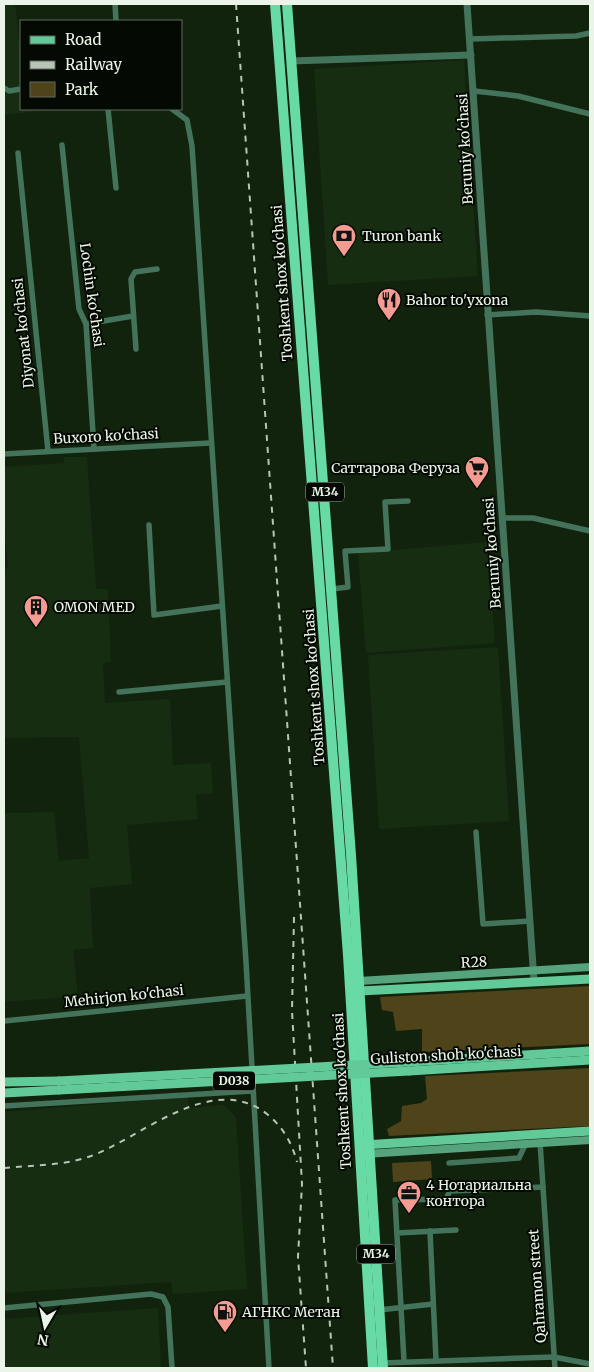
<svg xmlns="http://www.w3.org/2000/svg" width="594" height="1372" viewBox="0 0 594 1372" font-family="Merriweather,serif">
  <rect width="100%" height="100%" fill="#12230d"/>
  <g fill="#172d11">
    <path d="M4 4H15L21 59V109H57L4 115Z"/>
    <path d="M464 60 478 276 328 285 314 69Z"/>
    <path d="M64 457H87L96 589H108L111 662 103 663 105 703 170 699 173 765 211 763 213 793 196 795 198 819 127 825 132 884 90 888 93 948 73 950 78 996 4 1002V813L54 812 59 861 89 858 79 737 4 738V569L8 568 4 523V467L64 463Z"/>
    <path d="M487 542 495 643 366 653 358 553Z"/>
    <path d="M498 647 509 821 379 829 368 655Z"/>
    <path d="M187 1097 190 1108 224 1105 236 1117 247 1289 173 1294 171 1282 4 1293V1112Z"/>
    <path d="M158 1308 161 1368H4V1319Z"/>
  </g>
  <g fill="#4e4319">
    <path d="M590 986V1044L422 1052V1029L396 1031 393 1012 382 1010 380 997Z"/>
    <path d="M590 1068V1126L389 1136 387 1129 401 1121 402 1106 421 1103 427 1099 425 1076Z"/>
    <path d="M431 1161 432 1179 393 1182 392 1163Z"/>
  </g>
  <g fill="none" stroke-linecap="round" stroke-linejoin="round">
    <g stroke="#44735b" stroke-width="5.5">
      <path d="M115 4 116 21"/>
      <path d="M470 39 576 36 590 33"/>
      <path d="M4 88 9 91 21 89"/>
      <path d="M474 91 518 96 590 114"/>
      <path d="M108 109 116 188"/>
      <path d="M172 109 187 120 192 146 246 962 269 1368"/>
      <path d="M62 145 79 309 86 324 94 449"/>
      <path d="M18 153 48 451"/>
      <path d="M487 315 536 312 590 316"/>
      <path d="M86 324 133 316"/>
      <path d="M136 349 131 279 135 272 157 269"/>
      <path d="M4 454 210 443"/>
      <path d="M502 518H533L590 531"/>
      <path d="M149 525 154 615 222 606"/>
      <path d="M332 589 348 587 345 551 388 549 385 502 408 501"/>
      <path d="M119 692 227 682"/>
      <path d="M476 832 483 924 530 921"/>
      <path d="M4 1021 247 996"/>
      <path d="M4 1106 252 1091"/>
      <path d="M540 1142 555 1368"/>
      <path d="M449 1163 519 1158 526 1143"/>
      <path d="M430 1231 436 1360"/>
      <path d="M397 1233 456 1230"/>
      <path d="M4 1308 151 1294 163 1297 168 1307 172 1368"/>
      <path d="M379 1310 433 1304"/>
      <path d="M404 1361 395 1200 446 1199 450 1191 543 1187"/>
      <path d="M383 1363 554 1357 590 1364"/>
    </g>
    <g stroke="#44735b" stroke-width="7">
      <path d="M467 4 534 981"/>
      <path d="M291 61 471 55"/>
    </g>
    <g stroke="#56a47e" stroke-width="8">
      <path d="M359 981 590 967"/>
      <path d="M365 1154 590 1140"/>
    </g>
    <g stroke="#62c999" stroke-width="9">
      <path d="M360 991 590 979"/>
      <path d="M408 1062 590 1051"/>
      <path d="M409 1071 590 1060"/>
      <path d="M4 1082 59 1081"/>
      <path d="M4 1093 59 1090"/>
      <path d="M363 1145 590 1131"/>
    </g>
    <g stroke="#68daa6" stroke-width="10">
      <path d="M275 4 348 955 373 1368"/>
      <path d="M287 4 351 855 383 1368"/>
    </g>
    <g stroke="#b8c4b5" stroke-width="2" stroke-dasharray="6 6" stroke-linecap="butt">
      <path d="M236 4 333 1368"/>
      <path d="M294 917 292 1011 302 1184 298 1257 306 1368"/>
      <path d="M4 1168C33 1165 63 1166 91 1156 142 1137 212 1071 267 1114 283 1127 292 1143 297 1162"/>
    </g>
    <g stroke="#62c999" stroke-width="9">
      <path d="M59 1081 408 1062"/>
      <path d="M59 1090 409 1071"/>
    </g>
  </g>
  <defs>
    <symbol id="bank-pin" viewBox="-11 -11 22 30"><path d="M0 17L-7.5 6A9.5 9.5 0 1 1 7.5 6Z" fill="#f59c92" stroke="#040a03"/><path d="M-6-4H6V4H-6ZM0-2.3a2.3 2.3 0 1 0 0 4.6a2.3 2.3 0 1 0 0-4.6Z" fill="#111"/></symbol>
    <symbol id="restaurant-pin" viewBox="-11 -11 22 30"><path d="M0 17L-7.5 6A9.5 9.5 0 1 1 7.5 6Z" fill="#f59c92" stroke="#040a03"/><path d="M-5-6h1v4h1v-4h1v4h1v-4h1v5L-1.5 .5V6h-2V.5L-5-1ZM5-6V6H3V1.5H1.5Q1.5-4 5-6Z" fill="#111"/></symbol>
    <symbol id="supermarket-pin" viewBox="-11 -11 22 30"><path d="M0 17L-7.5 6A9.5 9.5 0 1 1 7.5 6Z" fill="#f59c92" stroke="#040a03"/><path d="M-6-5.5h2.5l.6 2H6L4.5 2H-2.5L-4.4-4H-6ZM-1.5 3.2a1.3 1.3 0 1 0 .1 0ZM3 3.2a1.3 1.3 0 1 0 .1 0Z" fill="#111"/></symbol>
    <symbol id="building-pin" viewBox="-11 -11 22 30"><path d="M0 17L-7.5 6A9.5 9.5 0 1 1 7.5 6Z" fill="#f59c92" stroke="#040a03"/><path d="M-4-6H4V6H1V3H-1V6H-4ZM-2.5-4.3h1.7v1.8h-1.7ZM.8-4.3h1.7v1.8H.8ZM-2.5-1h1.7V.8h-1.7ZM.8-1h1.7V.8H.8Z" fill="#111"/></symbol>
    <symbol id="office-pin" viewBox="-11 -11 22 30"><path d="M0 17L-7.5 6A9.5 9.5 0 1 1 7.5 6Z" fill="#f59c92" stroke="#040a03"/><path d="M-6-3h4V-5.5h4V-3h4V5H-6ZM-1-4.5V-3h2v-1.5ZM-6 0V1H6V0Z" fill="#111"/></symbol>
    <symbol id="fuel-pin" viewBox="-11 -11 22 30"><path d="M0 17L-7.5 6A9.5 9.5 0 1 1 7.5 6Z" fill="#f59c92" stroke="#040a03"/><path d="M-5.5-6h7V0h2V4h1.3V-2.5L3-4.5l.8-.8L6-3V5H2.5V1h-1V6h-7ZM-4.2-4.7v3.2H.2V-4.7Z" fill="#111"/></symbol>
  </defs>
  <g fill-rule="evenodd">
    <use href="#bank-pin" x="330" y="222" width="28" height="38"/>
    <use href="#restaurant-pin" x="375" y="286" width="28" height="38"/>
    <use href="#supermarket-pin" x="463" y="454" width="28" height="38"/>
    <use href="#building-pin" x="22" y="593" width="28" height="38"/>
    <use href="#office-pin" x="395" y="1179" width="28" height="38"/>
    <use href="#fuel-pin" x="211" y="1298" width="28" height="38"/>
  </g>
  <g text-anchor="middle" stroke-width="4" stroke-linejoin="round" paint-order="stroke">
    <g fill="#040a03" stroke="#a5aea3" stroke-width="1">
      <rect x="306" y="482.5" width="38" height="19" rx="4"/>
      <rect x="213" y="1071.5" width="42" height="19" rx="4"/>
      <rect x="357" y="1244.5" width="38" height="19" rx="4"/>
    </g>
    <g font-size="12" font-weight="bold" fill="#eaf5e7">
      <text x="325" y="496">M34</text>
      <text x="234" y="1085">D038</text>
      <text x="376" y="1258">M34</text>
    </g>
    <g font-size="14" fill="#eaf5e7" stroke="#040a03">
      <text transform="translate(465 149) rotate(-93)" y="5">Beruniy ko'chasi</text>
      <text transform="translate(282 283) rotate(-94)" y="5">Toshkent shox ko'chasi</text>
      <text transform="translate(92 295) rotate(82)" y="5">Lochin ko'chasi</text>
      <text transform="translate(23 333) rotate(-96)" y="5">Diyonat ko'chasi</text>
      <text transform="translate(106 436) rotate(-3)" y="5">Buxoro ko'chasi</text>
      <text transform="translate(492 553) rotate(-94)" y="5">Beruniy ko'chasi</text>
      <text transform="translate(314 687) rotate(-94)" y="5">Toshkent shox ko'chasi</text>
      <text transform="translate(474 962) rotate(-3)" y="5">R28</text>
      <text transform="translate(124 996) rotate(-6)" y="5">Mehirjon ko'chasi</text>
      <text transform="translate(446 1055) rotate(-3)" y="5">Guliston shoh ko'chasi</text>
      <text transform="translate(342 1091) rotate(-93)" y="5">Toshkent shox ko'chasi</text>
      <text transform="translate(537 1286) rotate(-94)" y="5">Qahramon street</text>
    </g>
    <g font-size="14" fill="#eaf5e7" stroke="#040a03" text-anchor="start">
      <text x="362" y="241">Turon bank</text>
      <text x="406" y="305">Bahor to'yxona</text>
      <text x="460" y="473" text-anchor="end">Саттарова Феруза</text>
      <text x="54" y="612">OMON MED</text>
      <text x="426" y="1190">4 Нотариальна<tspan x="426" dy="16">контора</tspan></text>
      <text x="242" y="1317">АГНКС Метан</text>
    </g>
  </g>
  <rect width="594" height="1372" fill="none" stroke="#eaf5e7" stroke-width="10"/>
  <rect x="20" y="20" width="162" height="90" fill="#040a03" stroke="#60685e"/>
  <rect x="30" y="36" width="25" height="8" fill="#62c999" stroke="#60685e"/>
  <text x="65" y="45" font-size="15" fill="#eaf5e7">Road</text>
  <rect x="30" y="61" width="25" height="8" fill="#b8c4b5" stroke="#60685e"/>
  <text x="65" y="70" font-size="15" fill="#eaf5e7">Railway</text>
  <rect x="30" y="82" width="25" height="15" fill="#4e4319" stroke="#60685e"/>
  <text x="65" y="95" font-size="15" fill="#eaf5e7">Park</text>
  <g transform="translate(45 1327) rotate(189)" stroke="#040a03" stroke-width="4" paint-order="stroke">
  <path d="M0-4L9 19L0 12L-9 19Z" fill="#eaf5e7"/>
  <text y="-8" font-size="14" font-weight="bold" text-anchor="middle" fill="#eaf5e7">N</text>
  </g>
</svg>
